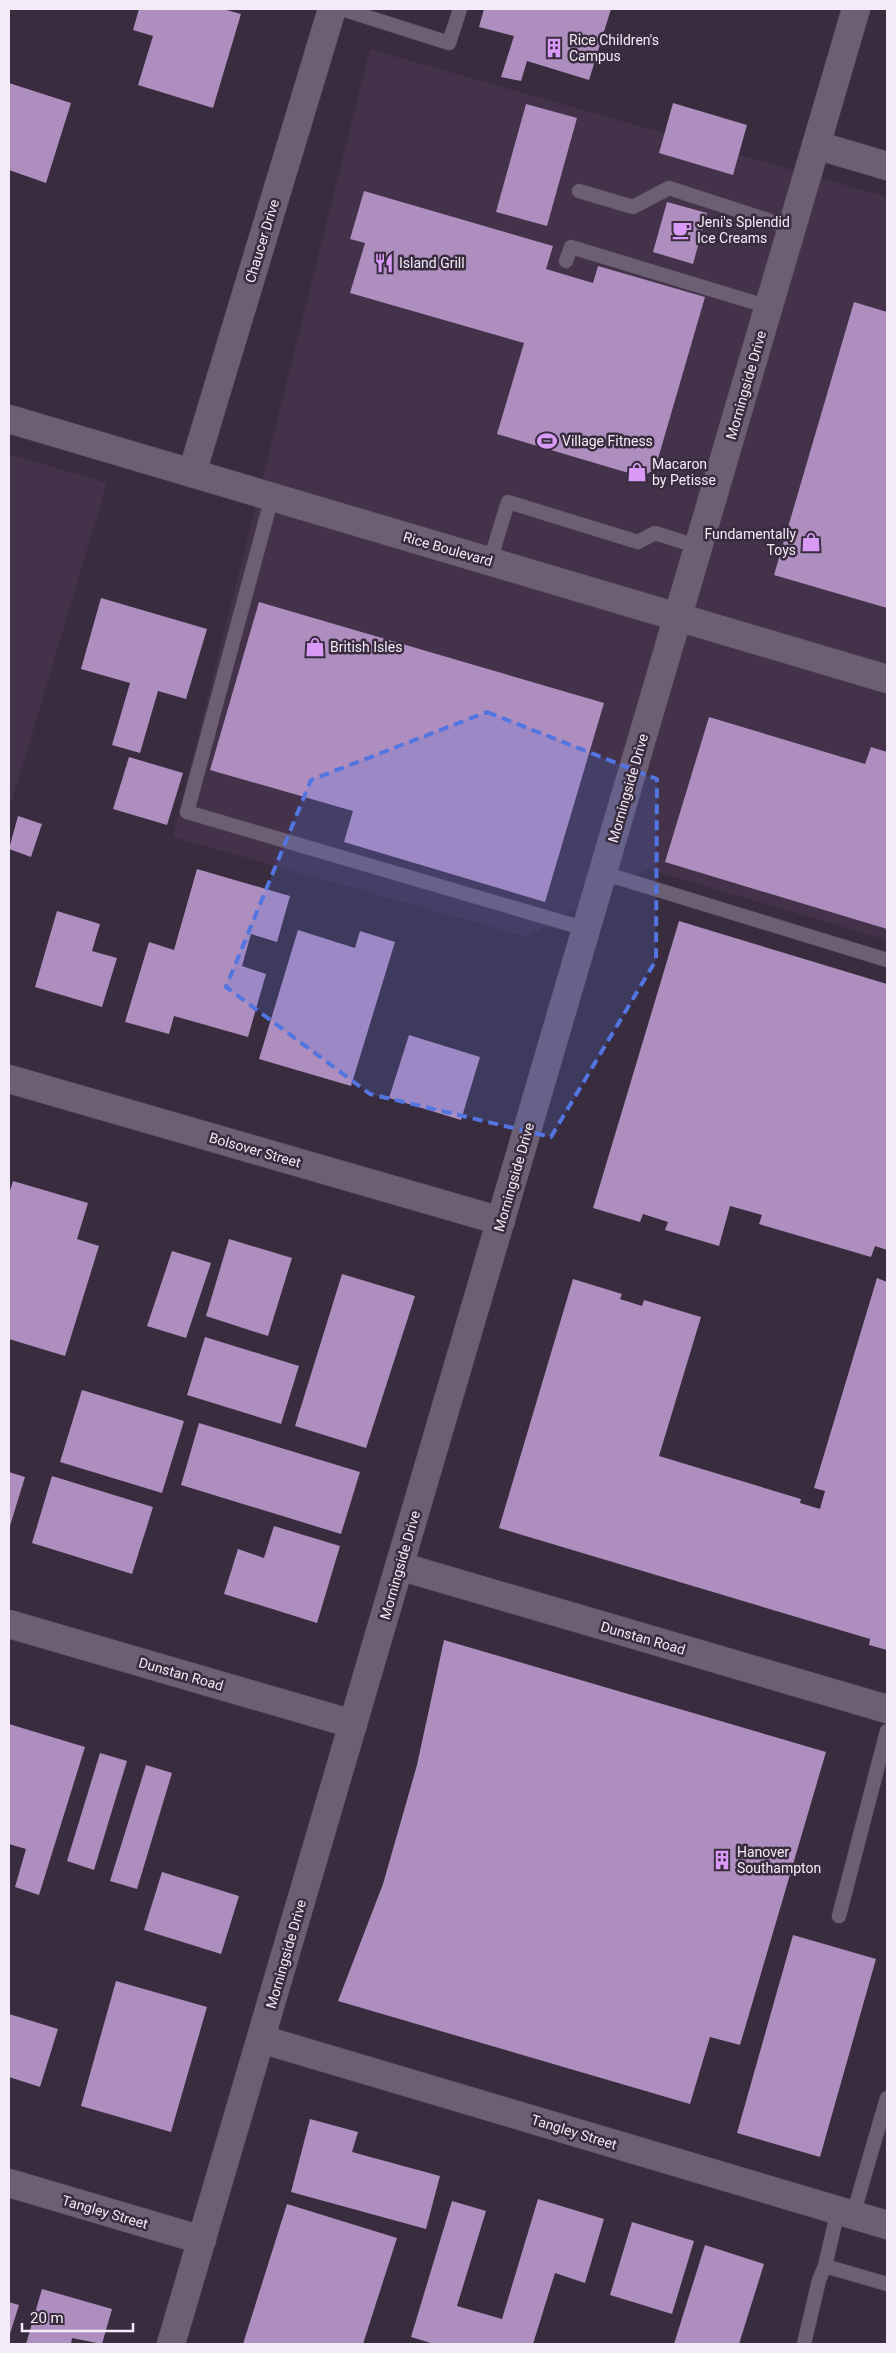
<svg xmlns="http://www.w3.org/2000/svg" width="896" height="2353" viewBox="0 0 896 2353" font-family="Roboto,sans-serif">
  <rect width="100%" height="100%" fill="#392c3e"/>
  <g fill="#43324a">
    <path d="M370 49 887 197V940L647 869 527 937 173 837Z"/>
    <path d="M9 454 107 483 12 801 9 800Z"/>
  </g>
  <g fill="#ae8ebe">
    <path d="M139 9H223L241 14 213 108 138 85 153 36 133 30Z"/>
    <path d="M484 9H611L589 80 527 61 521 81 501 77 514 36 479 27Z"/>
    <path d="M9 83 71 103 46 183 9 170Z"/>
    <path d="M673 103 747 125 733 175 659 153Z"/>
    <path d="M526 104 577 118 547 226 496 212Z"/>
    <path d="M364 191 553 246 546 269 593 283 598 266 705 297 655 469 642 477 497 434 524 343 350 293 365 243 350 239Z"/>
    <path d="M667 202 707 213 693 264 653 252Z"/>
    <path d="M854 302 887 312V608L774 575Z"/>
    <path d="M101 598 207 629 186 699 158 691 140 753 112 745 130 683 81 669Z"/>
    <path d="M259 602 604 703 545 902 344 842 353 811 210 770Z"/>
    <path d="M709 717 865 764 871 747 887 752V929L665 862Z"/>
    <path d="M129 757 183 773 167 825 113 809Z"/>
    <path d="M18 816 42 824 31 857 9 849Z"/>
    <path d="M197 869 290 896 277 942 251 934 242 966 266 974 248 1037 174 1016 169 1034 125 1022 149 942 174 950Z"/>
    <path d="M57 911 100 924 92 951 117 958 102 1007 35 987Z"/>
    <path d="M679 921 887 984V1250L875 1246 871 1257 759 1224 762 1215 730 1206 719 1246 665 1230 668 1222 643 1214 640 1222 593 1208Z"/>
    <path d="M298 930 355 948 360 931 395 942 351 1086 259 1059Z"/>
    <path d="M409 1035 480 1057 461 1120 389 1098Z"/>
    <path d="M13 1181 88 1203 77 1239 99 1246 65 1356 9 1339V1194Z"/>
    <path d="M229 1239 292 1258 268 1336 206 1316Z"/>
    <path d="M172 1251 211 1263 186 1338 147 1326Z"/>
    <path d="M342 1274 415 1296 366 1448 295 1426Z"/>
    <path d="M877 1278 887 1282V1650L869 1645 870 1639 499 1528 573 1279 622 1294 620 1299 642 1306 644 1300 701 1317 659 1456 801 1499 800 1503 820 1509 825 1491 814 1488Z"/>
    <path d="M205 1337 299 1366 281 1424 187 1395Z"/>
    <path d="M82 1390 184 1421 162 1493 60 1462Z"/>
    <path d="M199 1423 360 1472 341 1534 181 1485Z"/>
    <path d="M9 1472 25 1477 9 1529Z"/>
    <path d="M52 1476 153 1507 132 1574 32 1543Z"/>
    <path d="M274 1526 340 1546 317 1623 224 1594 238 1549 264 1558Z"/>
    <path d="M444 1640 826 1752 740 2045 710 2037 690 2104 338 2001 383 1884 417 1765Z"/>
    <path d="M9 1724 85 1747 39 1895 15 1887 26 1849 9 1844Z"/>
    <path d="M100 1753 127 1761 94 1870 67 1861Z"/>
    <path d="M146 1765 172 1773 137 1889 110 1881Z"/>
    <path d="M162 1872 239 1896 221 1954 144 1930Z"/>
    <path d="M793 1935 876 1959 820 2157 737 2133Z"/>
    <path d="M116 1981 207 2007 171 2132 81 2106Z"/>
    <path d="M9 2014 58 2029 40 2087 9 2077Z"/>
    <path d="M310 2119 358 2132 352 2152 440 2176 426 2229 291 2192Z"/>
    <path d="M538 2199 604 2219 585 2283 555 2273 533 2344H434L411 2337 452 2201 486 2211 457 2306 502 2319Z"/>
    <path d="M287 2204 397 2238 363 2344H243Z"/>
    <path d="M632 2222 694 2241 672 2314 610 2295Z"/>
    <path d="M705 2245 764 2264 739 2344H674Z"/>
    <path d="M42 2289 112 2309 102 2344 72 2338 71 2344H26Z"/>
    <path d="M9 2302 19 2305 9 2337Z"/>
  </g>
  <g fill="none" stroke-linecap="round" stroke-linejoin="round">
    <defs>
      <g id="lane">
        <path d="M342 9 449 43 460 9"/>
        <path d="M579 191 633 207 669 188 792 228"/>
        <path d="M566 261 571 247 769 307"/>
        <path d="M272 497 187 812 586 929"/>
        <path d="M490 561 508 502 638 542 655 533 699 547"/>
        <path d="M603 873 887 960"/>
        <path d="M839 1916 887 1731"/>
        <path d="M838 2210 825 2266 887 2284"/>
        <path d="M853 2215 887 2098"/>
        <path d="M804 2344 819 2280 825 2266"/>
      </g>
      <g id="street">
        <path d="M816 145 887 166"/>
        <path d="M192 473 332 9"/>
        <path d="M9 1079 501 1221"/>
        <path d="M399 1566 887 1709"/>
        <path d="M9 1624 353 1724"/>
        <path d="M261 2039 887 2225"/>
        <path d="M9 2183 202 2240"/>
      </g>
      <g id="secondary">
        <path d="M9 419 887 679"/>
        <path d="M171 2344 856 9"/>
      </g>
    </defs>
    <use href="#lane" stroke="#534857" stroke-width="15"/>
    <use href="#street" stroke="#534857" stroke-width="29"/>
    <use href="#secondary" stroke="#534857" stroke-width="29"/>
    <use href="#lane" stroke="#6c5e73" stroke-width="14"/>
    <use href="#street" stroke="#6c5e73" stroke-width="28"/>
    <use href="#secondary" stroke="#6c5e73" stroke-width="28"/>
  </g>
  <path fill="#5275e0" fill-opacity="0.2" stroke="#5275e0" stroke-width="4" stroke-dasharray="10 6" stroke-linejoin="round" d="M487 712 657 779 656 960 551 1137 370 1094 226 987 311 780Z"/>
  <defs>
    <symbol id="building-bare" viewBox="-9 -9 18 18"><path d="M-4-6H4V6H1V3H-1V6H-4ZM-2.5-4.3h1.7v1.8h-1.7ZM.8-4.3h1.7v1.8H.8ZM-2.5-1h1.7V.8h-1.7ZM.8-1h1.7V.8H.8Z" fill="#d99af7" stroke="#392c3e" stroke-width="2.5" paint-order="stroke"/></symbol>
    <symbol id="cafe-bare" viewBox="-9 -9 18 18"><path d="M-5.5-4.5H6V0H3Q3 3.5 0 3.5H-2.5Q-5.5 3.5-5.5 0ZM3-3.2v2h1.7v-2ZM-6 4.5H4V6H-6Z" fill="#d99af7" stroke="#392c3e" stroke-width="2.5" paint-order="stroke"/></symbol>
    <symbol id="restaurant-bare" viewBox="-9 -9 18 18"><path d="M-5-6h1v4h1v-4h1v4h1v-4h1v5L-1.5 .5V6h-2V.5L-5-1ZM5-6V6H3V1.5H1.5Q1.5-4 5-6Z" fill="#d99af7" stroke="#392c3e" stroke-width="2.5" paint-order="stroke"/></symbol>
    <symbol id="stadium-bare" viewBox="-9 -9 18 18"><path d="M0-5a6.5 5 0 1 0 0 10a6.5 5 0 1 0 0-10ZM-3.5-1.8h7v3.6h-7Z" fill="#d99af7" stroke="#392c3e" stroke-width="2.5" paint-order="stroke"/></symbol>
    <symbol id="shop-bare" viewBox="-9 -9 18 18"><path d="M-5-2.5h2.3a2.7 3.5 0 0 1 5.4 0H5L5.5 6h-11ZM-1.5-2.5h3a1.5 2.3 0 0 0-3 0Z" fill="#d99af7" stroke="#392c3e" stroke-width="2.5" paint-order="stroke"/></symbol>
  </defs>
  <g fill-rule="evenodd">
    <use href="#building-bare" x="540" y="34" width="28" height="28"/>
    <use href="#cafe-bare" x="668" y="216" width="28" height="28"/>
    <use href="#restaurant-bare" x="370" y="249" width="28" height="28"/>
    <use href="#stadium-bare" x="533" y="427" width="28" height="28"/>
    <use href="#shop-bare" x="623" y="458" width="28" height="28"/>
    <use href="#shop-bare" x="797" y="528" width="28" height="28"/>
    <use href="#shop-bare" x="301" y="633" width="28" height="28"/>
    <use href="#building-bare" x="708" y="1846" width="28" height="28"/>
  </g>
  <g text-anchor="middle" stroke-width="5" stroke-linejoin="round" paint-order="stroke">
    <g font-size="14" fill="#f3ebf7" stroke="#392c3e" text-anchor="start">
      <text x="569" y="45">Rice Children's<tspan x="569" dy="16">Campus</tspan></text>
      <text x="697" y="227">Jeni's Splendid<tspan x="697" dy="16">Ice Creams</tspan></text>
      <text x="399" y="268">Island Grill</text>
      <text x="562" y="446">Village Fitness</text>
      <text x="652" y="469">Macaron<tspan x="652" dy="16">by Petisse</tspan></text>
      <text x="796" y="539" text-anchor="end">Fundamentally<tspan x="796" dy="16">Toys</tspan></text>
      <text x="330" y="652">British Isles</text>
      <text x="737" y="1857">Hanover<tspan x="737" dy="16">Southampton</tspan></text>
    </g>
    <g font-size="14" fill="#f3ebf7" stroke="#392c3e">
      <text transform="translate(262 241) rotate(-73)" y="5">Chaucer Drive</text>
      <text transform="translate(746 385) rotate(-74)" y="5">Morningside Drive</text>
      <text transform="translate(448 549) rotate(16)" y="5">Rice Boulevard</text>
      <text transform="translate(628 788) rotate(-74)" y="5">Morningside Drive</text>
      <text transform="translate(255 1150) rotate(16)" y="5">Bolsover Street</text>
      <text transform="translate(514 1177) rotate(-74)" y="5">Morningside Drive</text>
      <text transform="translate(400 1565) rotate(-74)" y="5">Morningside Drive</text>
      <text transform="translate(643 1638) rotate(16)" y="5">Dunstan Road</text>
      <text transform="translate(181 1674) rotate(16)" y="5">Dunstan Road</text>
      <text transform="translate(286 1954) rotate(-74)" y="5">Morningside Drive</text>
      <text transform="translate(574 2132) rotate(17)" y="5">Tangley Street</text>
      <text transform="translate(105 2212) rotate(16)" y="5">Tangley Street</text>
    </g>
  </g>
  <rect width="896" height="2353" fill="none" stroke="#f3ebf7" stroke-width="20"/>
  <path d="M22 2323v8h111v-8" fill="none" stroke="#f3ebf7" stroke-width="2.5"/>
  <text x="30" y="2323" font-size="15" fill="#f3ebf7" stroke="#392c3e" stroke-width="4" paint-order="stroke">20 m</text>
</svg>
